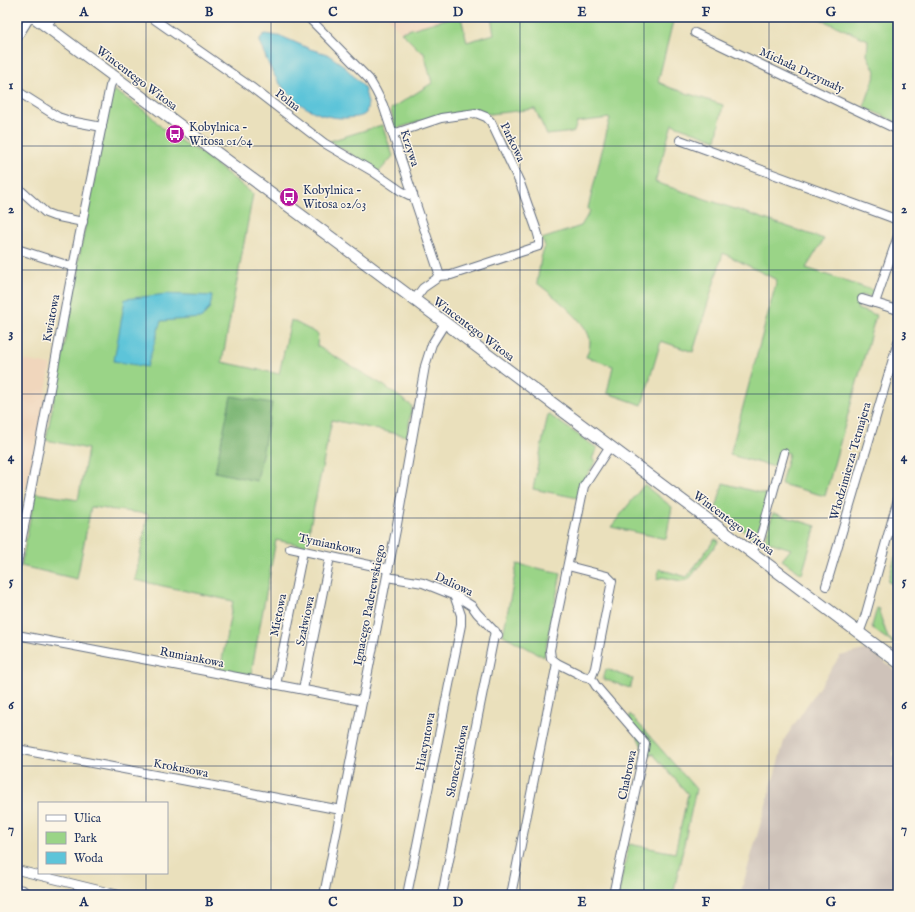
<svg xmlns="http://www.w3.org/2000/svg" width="915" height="912" viewBox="0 0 915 912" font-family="'IM FELL English',serif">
  <rect width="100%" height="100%" fill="#fcf5e5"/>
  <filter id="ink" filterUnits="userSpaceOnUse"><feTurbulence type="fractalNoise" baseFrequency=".025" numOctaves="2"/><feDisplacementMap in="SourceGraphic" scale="8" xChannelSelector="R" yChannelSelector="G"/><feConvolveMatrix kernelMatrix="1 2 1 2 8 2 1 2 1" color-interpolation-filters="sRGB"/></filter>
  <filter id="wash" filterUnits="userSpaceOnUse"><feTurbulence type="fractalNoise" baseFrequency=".012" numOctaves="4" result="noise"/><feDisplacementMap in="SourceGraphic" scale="16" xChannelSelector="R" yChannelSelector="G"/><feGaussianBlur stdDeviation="0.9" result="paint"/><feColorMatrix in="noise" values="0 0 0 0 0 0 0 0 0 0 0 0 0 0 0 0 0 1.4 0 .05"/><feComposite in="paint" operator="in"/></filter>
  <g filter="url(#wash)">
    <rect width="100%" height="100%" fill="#eae0bc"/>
    <g fill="#f0d6bc">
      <path d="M387 17H453L401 32Z"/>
      <path d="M17 359 51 365 27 489 17 487Z"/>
    </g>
    <path fill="#cec2b9" d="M868 649 898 673V732L892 755 898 757V895H740L785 738 840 656Z"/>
    <g fill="#9ad487" stroke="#5a8272">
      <path d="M453 17H461L467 42 494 34 491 17H674L658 82 671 88 723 105 716 140 672 124 655 182 824 239 806 268 875 291C873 298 867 297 861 295L857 309 876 315 825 496 781 484 789 453 780 451 775 467 730 455 777 280 723 253 693 352 661 341 642 405 607 393 613 366 586 357C588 352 590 347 590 342 591 324 550 293 537 283L541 258 545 246 542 239 581 226 590 211 588 208 610 118 577 122 574 132 547 135 535 109 490 114 476 111 440 115 395 129 391 109 432 83 424 53 419 50 401 32Z"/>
      <path d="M815 17H898V123L864 107 876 73 867 55 868 40Z"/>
      <path d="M114 90 149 114 162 128 188 146 199 151 253 194 222 362 279 374 291 320 318 334 317 346 383 385 412 406 407 436 332 420 306 546 276 540 251 674 220 671 233 601 135 580 148 514 91 507 77 579 21 566 35 493 78 500 88 449 46 440 79 270 78 262 111 96Z"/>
      <path d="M382 125 393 156 379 172 330 141Z"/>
      <path d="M548 414 597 448 592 459 596 461 582 483 578 498 533 489Z"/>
      <path d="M723 483 768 495 757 536 755 539 716 509Z"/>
      <path d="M644 485 672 507 666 539 611 527Z"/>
      <path d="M773 513 816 526 802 574 782 560 791 549 763 540 766 537Z"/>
      <path d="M715 539 719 541 690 578 687 580 681 581 662 577 657 580 659 569 687 577Z"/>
      <path d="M895 557 898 558V585L888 582Z"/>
      <path d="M517 564 561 573 544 657 503 635Z"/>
      <path d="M877 608 880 609 879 612 888 638 898 645V647L873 629 872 626Z"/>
      <path d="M606 669 633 679 630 688 603 679Z"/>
      <path d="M630 714 696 789 673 895H618L629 844 675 853 688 794 653 754 646 756 629 718Z"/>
    </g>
    <path fill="#7bb674" stroke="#4b7269" d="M231 396 272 403 257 481 215 472Z"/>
    <g fill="#5dc4d9" stroke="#3c7a9c">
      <path d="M266 34 283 37 310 49 327 54 343 65 364 87 368 103 366 113C361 118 353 117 346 118 308 119 279 92 266 58 264 52 260 46 260 40L263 35Z"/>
      <path d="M167 294 212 296 210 307 202 318 161 321 147 367 114 361 125 299Z"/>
    </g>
  </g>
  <g filter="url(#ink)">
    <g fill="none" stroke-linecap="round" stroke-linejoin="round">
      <defs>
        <g id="street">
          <path d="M151 17 251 87 324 143 372 171 401 191 409 195H413"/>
          <path d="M308 17 369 79 376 91 383 105 439 273 436 279 423 288 414 300"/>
          <path d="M46 26 53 17"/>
          <path d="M695 33 898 130"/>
          <path d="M17 38 30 17"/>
          <path d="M17 91 58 117 70 121 102 127"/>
          <path d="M393 134 441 118 476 113 486 117 491 122 520 183 537 231 539 238V246L451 275 438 276"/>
          <path d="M680 140 890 217 895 219 898 222"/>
          <path d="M17 187 46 213 54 216 83 222"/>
          <path d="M17 249 73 267"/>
          <path d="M862 299 898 310"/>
          <path d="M875 303 898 236"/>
          <path d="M290 548 388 569"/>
          <path d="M751 552 760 539 784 453"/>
          <path d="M17 564 73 267 110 86 114 77"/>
          <path d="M568 566 607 576 612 581 595 668 591 678 596 686 645 743 644 750 613 895"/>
          <path d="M387 577 423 583 458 597 472 606 477 613 498 635"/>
          <path d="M826 586 898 342"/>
          <path d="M859 633 865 617 898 499"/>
          <path d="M17 635 362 701"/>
          <path d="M557 663 551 658 550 650 584 486 610 446"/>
          <path d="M276 685 303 551"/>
          <path d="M303 689 330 557"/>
          <path d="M17 749 341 810"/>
          <path d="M17 870 119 895"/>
          <path d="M17 889 23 890 28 895"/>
          <path d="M324 895 396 530 425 366 432 344 445 323"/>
          <path d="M407 895 461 625V615L454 595"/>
          <path d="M442 895 495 631"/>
          <path d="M511 895 557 663 583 676 591 678"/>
        </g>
        <path id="secondary" d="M34 17 356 256 898 662"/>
      </defs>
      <use href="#street" stroke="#636d7f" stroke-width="10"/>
      <use href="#secondary" stroke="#636d7f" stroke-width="13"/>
      <use href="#street" stroke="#fff" stroke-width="8"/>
      <use href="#secondary" stroke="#fff" stroke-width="11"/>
    </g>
  </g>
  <path fill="none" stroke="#1b2f5e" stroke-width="1" stroke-opacity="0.55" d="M146 17V803M271 17V895M395 17V895M520 17V895M644 17V895M769 17V895M17 146H898M17 270H898M17 394H898M17 518H898M17 642H898M17 766H898M146 873V895"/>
  <defs>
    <symbol id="bus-disc" viewBox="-11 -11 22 22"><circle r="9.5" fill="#b5179e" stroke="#fcf5e5"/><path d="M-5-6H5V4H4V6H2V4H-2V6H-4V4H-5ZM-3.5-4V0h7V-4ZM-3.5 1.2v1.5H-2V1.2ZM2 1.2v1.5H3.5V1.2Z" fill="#fff"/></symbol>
  </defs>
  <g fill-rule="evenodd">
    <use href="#bus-disc" x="164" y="123" width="22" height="22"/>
    <use href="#bus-disc" x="278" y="186" width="22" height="22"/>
  </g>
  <g text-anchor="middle" stroke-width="3" stroke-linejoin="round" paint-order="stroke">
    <g font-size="12" fill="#1b2f5e" stroke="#fcf5e5">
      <text transform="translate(802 70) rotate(25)" y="4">Michała Drzymały</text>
      <text transform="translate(137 78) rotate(37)" y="4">Wincentego Witosa</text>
      <text transform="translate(288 100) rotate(37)" y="4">Polna</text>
      <text transform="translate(513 142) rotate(64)" y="4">Parkowa</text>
      <text transform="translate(410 148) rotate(72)" y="4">Krzywa</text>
      <text transform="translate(51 318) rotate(-79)" y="4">Kwiatowa</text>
      <text transform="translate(474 329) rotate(37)" y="4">Wincentego Witosa</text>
      <text transform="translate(850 461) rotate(-74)" y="4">Włodzimierza Tetmajera</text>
      <text transform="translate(734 523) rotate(37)" y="4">Wincentego Witosa</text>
      <text transform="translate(330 544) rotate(12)" y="4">Tymiankowa</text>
      <text transform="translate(454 584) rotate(25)" y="4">Daliowa</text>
      <text transform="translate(369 605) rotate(-79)" y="4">Ignacego Paderewskiego</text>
      <text transform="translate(278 615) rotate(-78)" y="4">Miętowa</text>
      <text transform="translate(305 621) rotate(-78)" y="4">Szałwiowa</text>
      <text transform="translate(192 657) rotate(11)" y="4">Rumiankowa</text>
      <text transform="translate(425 742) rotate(-79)" y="4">Hiacyntowa</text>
      <text transform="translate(457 761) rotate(-79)" y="4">Słonecznikowa</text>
      <text transform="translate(181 768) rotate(11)" y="4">Krokusowa</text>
      <text transform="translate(627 775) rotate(-78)" y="4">Chabrowa</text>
    </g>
    <g font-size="12" fill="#1b2f5e" stroke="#fcf5e5" text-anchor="start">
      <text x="189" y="131">Kobylnica -<tspan x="189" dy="14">Witosa 01/04</tspan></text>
      <text x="303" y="194">Kobylnica -<tspan x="303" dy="14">Witosa 02/03</tspan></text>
    </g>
  </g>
  <rect width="915" height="912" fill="none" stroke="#fcf5e5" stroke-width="44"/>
  <rect x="38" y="802" width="130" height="72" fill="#fcf5e5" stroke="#a2a6af"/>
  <rect x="46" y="815" width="20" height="6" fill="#ffffff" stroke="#a2a6af"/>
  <text x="74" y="822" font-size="12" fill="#1b2f5e">Ulica</text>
  <rect x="46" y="832" width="20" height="12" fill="#9ad487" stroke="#a2a6af"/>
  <text x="74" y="842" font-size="12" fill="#1b2f5e">Park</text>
  <rect x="46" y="852" width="20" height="12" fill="#5dc4d9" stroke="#a2a6af"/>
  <text x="74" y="862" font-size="12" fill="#1b2f5e">Woda</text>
  <rect x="22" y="22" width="871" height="868" fill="none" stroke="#1b2f5e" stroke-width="1.5"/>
  <g font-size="13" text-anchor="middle" font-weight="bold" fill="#1b2f5e">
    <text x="84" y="16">A</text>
    <text x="209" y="16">B</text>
    <text x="333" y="16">C</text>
    <text x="458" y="16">D</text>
    <text x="582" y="16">E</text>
    <text x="706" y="16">F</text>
    <text x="831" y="16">G</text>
    <text x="11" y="89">1</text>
    <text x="904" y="89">1</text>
    <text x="11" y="213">2</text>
    <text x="904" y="213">2</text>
    <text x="11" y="337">3</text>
    <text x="904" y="337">3</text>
    <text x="11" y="461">4</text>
    <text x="904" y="461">4</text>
    <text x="11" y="585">5</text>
    <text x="904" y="585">5</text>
    <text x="11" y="709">6</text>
    <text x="904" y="709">6</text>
    <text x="11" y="833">7</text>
    <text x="904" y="833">7</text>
    <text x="84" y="906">A</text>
    <text x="209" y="906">B</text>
    <text x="333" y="906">C</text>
    <text x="458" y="906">D</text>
    <text x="582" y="906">E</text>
    <text x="706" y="906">F</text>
    <text x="831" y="906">G</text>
  </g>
</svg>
